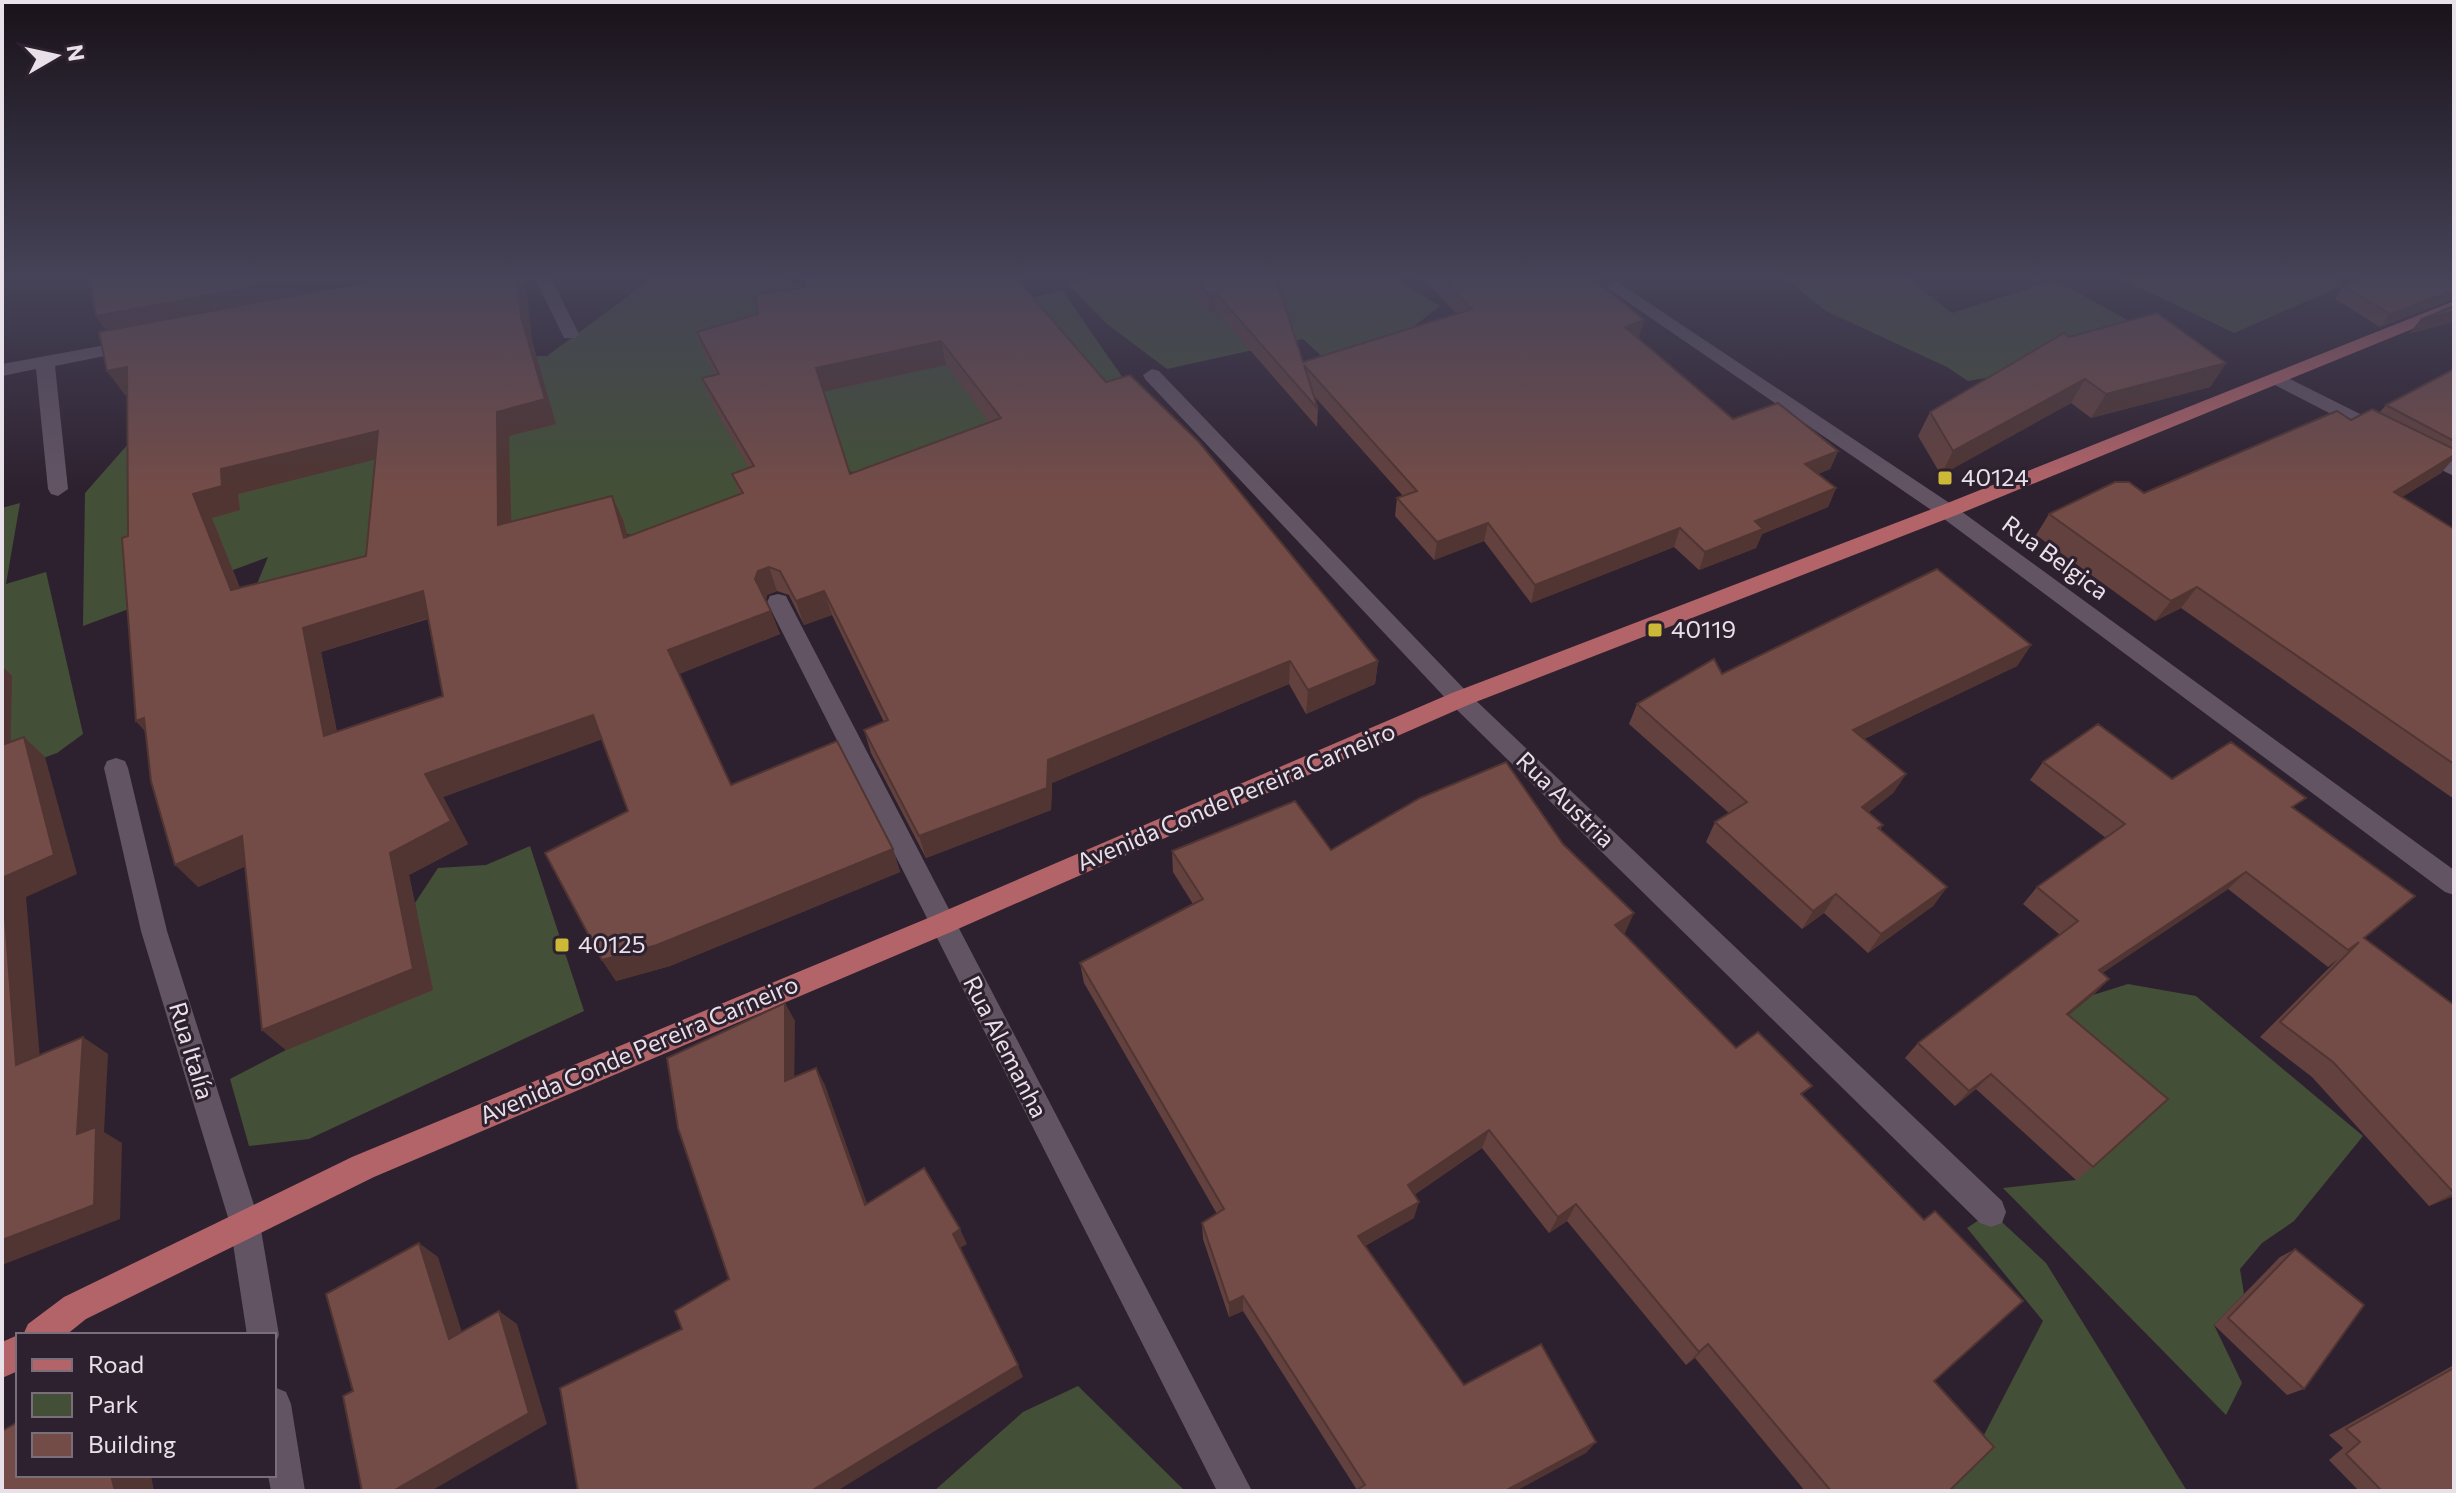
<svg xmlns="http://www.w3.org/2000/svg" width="2456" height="1493" viewBox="0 0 2456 1493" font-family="Commissioner,sans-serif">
  <rect width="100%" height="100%" fill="#2e212f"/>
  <g fill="#435037">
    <path d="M653 278H784L919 327 1062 290 1123 378 872 476 828 467 658 545 573 514 250 601 268 557 83 626 85 493 151 418 479 357 547 356Z"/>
    <path d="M1093 278H1394L1440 306 1412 328 1327 361 1303 339 1167 369 1107 324 1068 284Z"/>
    <path d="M1785 278H1907L1952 313 2055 280 2133 323 2028 371 1968 381 1947 367 1826 311Z"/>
    <path d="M2120 278H2334L2344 285 2234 333Z"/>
    <path d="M20 503 6 584 46 572 83 734 57 753 2 773V508Z"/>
    <path d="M530 846 584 1011 309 1139 249 1146 230 1079 286 1050 432 990 415 903 438 868 486 865Z"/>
    <path d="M2128 984 2196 996 2363 1136 2294 1221 2262 1243 2240 1269 2244 1294 2214 1325 2242 1383 2226 1415 2003 1188 2076 1180 2060 1022 2093 995Z"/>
    <path d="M1991 1212 2046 1263 2187 1491H1939L1972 1458 2043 1321 1967 1228Z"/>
    <path d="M1078 1386 1185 1491H934L1023 1412Z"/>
  </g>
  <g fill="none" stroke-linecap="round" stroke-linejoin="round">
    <g fill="#625463" fill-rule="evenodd">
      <path d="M535 278H551L579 334 576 338H564Z"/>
      <path d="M1616 281 1954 506 2454 870V895L2445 892 1940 516 1610 290 1607 286Z"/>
      <path d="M133 340 142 345 139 349 55 366 68 489 58 496 51 494 48 489 36 369 2 376V364Z"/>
      <path d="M1152 369 1159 371 1468 693 2002 1201 2006 1212 2002 1223 1991 1227 1980 1223 1452 705 1145 379 1143 375Z"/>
      <path d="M2278 373 2390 429 2393 433 2390 437H2376L2271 383 2269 379Z"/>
      <path d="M2419 446 2454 462V476L2412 456 2409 452 2412 448Z"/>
      <path d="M778 594 786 596 789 602 1252 1491H1217L767 602 770 596Z"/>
      <path d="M116 758 125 761 128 768 167 931 260 1224 279 1335 274 1347V1335H247L230 1224 141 931 104 768 107 761Z"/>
      <path d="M274 1387 286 1392 291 1404 305 1491H271L268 1475H274Z"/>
    </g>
    <g fill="#b36469" fill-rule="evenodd">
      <path d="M2454 301V312L1954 516 1468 705 951 932 374 1177 86 1319 66 1335H23L28 1324 64 1297 352 1157 933 916 1452 693 1940 506Z"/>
      <path d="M18 1335V1371L2 1378V1342Z"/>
    </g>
  </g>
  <g fill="#63413e" fill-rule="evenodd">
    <path d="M89 278H525L532 341 556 424 509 436 511 522 623 520 628 537 740 495 732 474 749 468 711 402 702 378 715 375 705 356 697 332 758 314 806 287 805 278H1020V282L1106 382 1378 661 1375 684 1306 714 1289 684 1052 783 1051 810 926 858 871 753 864 730 884 722 832 615 804 625 789 595 777 591 767 595 766 600 780 634 679 674 731 785 893 849 900 872 670 966 616 981 602 960 628 811 602 739 443 797 468 844 409 875 433 990 286 1050 262 1030 246 866 198 887 145 731 136 721 128 536 127 395H125L107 331 96 316ZM946 365 990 423 850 474 823 392ZM376 459 366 556 240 588 212 518 240 510 238 494ZM428 619 443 696 337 732 321 652Z"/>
    <path d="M1178 278H1276L1303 362 1457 314 1422 278H1593L1639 339 1733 419 1838 451 1830 469 1818 474 1836 488 1828 507 1762 534 1756 548 1699 570 1674 547 1531 603 1484 541 1434 560 1395 516 1397 498 1403 496 1314 396 1318 409 1317 427 1216 311 1209 313Z"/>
    <path d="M2454 278V299L2380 327 2335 299 2344 286Z"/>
    <path d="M2069 337 2226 363 2210 387 2091 418 2071 403 1941 475 1918 436 1930 412Z"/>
    <path d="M2454 369V461L2452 460 2441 473 2402 497 2454 529V799L2181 608 2155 621 2036 535 2049 514 2144 493 2351 420 2380 412 2386 405Z"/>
    <path d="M2031 645 2017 666 1864 739 1906 774 1893 793 1869 812 1883 825 1880 830 1947 887 1933 906 1868 953 1824 913 1802 929 1706 842 1715 822 1729 813 1629 724 1637 704 1722 674Z"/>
    <path d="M2043 762 2172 779 2295 809 2364 938 2454 1005V1196L2429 1206 2312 1077 2260 1037 2338 959 2328 967 2228 889 2102 973 2109 979 2093 995 2068 1015 2093 1167 2076 1180 1976 1089 1955 1106 1905 1058 1918 1043 2060 935 2023 904 2037 887 2106 838 2030 780Z"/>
    <path d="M1563 844 1634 913 1623 934 1736 1048 1803 1097 1934 1381 1949 1491H1805L1695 1358 1686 1365 1567 1221 1549 1233 1482 1148 1414 1195V1218L1365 1246 1464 1385 1586 1453 1357 1490 1243 1311 1229 1317 1203 1239 1202 1223 1217 1214 1084 983 1080 963 1193 904 1173 872 1172 851 1331 850Z"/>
    <path d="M2295 1249 2304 1389 2287 1395 2214 1325 2280 1257Z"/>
    <path d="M2454 1365V1491H2359L2329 1460 2343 1448 2329 1435Z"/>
  </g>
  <g fill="#503532">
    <path d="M301 278H441L114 340 96 316Z"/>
    <path d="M517 278H525L532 341 556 424 509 436 512 549 498 525 497 412 521 317Z"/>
    <path d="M2454 290V299L2380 327 2390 314Z"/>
    <path d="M1216 293V311L1209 313V295Z"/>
    <path d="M2454 311V322L2409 334 2420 320Z"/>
    <path d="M1644 320 1639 338 1625 327Z"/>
    <path d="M941 341 946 365 822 392 816 368Z"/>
    <path d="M2226 363 2210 387 2091 418 2106 394Z"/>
    <path d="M127 367 145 391 125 395 107 371Z"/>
    <path d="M2085 379 2071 403 1941 475 1953 451Z"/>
    <path d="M378 431 393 455 238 494 240 510 212 518 250 614 231 590 193 494 221 469Z"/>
    <path d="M1838 451 1830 469 1798 482 1805 464Z"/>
    <path d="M2454 455V458L2441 473 2376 513 2394 492Z"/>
    <path d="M1836 488 1828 507 1762 534 1756 548 1699 570 1705 552 1755 521Z"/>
    <path d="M612 496 623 520 635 562 624 538Z"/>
    <path d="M1488 523 1484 541 1434 560 1437 542Z"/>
    <path d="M1680 528 1674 547 1531 603 1535 585Z"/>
    <path d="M769 567 777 591 767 595 764 603 755 579 758 571Z"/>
    <path d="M2197 587 2181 608 2155 621 2171 601Z"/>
    <path d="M423 591 438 615 321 652 342 759 324 736 303 628Z"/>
    <path d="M824 591 832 615 804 625 796 601Z"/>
    <path d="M771 611 780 634 679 674 668 650Z"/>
    <path d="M2031 645 2017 666 1841 750 1853 730Z"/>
    <path d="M1290 661 1289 684 1052 783 1051 810 926 858 919 836 1048 760Z"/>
    <path d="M1378 661 1375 684 1306 714 1308 690Z"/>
    <path d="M2 666 12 676 10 770 2 764Z"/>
    <path d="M593 715 606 738 443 797 468 844 409 875 433 990 286 1050 262 1030 390 853 425 774Z"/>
    <path d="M144 718 158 744 136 721Z"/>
    <path d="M24 737 45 757 77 874 26 897 42 1082 16 1065 2 878Z"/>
    <path d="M1906 774 1893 793 1850 827 1862 807Z"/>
    <path d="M242 836 264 858 198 887 175 865Z"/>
    <path d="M893 849 900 872 670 966 616 981 602 960Z"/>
    <path d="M2246 872 2228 889 2083 986 2099 970Z"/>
    <path d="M1947 887 1933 906 1868 953 1881 934Z"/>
    <path d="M1836 894 1824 913 1802 929 1813 911Z"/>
    <path d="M1634 913 1625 933 1606 946 1615 925Z"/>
    <path d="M2109 979 2093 995 2051 1029 2067 1014Z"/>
    <path d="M785 1003 795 1021 794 1098 785 1081Z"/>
    <path d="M83 1037 108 1054 104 1132 122 1143 120 1219 2 1265V1240L77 1134Z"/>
    <path d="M816 1068 825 1085 873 1220 865 1205Z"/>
    <path d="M1991 1074 1976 1089 1955 1106 1969 1091Z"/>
    <path d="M1489 1130 1482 1148 1404 1202 1408 1185Z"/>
    <path d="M2454 1193V1196L2429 1206Z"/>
    <path d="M1419 1202 1414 1218 1354 1252 1358 1236Z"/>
    <path d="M1576 1204 1567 1221 1549 1233 1558 1217Z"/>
    <path d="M960 1229 967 1244 960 1248 953 1234Z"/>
    <path d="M419 1243 438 1257 468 1351 449 1339Z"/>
    <path d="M1243 1296V1311L1229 1317V1303Z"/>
    <path d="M499 1311 517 1324 547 1424 431 1491H393Z"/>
    <path d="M1708 1344 1695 1358 1686 1365 1699 1352Z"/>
    <path d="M1018 1365 1023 1377 837 1491H811Z"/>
    <path d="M1596 1442 1586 1453 1516 1491H1505Z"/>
    <path d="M111 1475H151L154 1491H115Z"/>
  </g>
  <g fill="#734c48" stroke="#503532" stroke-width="2" fill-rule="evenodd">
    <path d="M89 278H301L96 316Z"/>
    <path d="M387 278H517L521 317 545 399 497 412 498 525 612 496 624 538 743 493 732 474 754 466 702 378 719 374 697 332 758 314 755 295 806 287 805 278H1016L1106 382 1130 375 1199 442 1378 661 1308 690 1290 661 1048 760 1047 788 919 836 864 730 888 720 824 591 796 601 780 571 769 567 758 571 755 579 771 611 668 650 731 785 837 741 893 849 657 945 602 960 545 853 628 811 593 715 425 774 451 821 390 853 413 969 262 1030 242 836 175 865 151 781 144 718 136 721 122 538 128 536 127 367 107 371 99 332ZM941 341 1001 418 850 474 816 368ZM378 431 366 556 231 590 193 494 222 486 221 469ZM423 591 443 696 324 736 303 628Z"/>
    <path d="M1193 278H1276L1303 362 1472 309 1442 278H1593L1644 320 1625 327 1733 419 1778 403 1838 451 1805 464 1836 488 1755 521 1763 529 1705 552 1680 528 1535 585 1488 523 1437 542 1397 498 1417 491 1304 365 1318 409 1216 293 1209 295Z"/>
    <path d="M2364 278H2454V290L2390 314 2344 286Z"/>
    <path d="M2454 306V311L2420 320Z"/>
    <path d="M2157 313 2226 363 2106 394 2085 379 1953 451 1930 412 2064 333 2069 337Z"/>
    <path d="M2454 369V441L2386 405Z"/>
    <path d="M2372 409 2454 449V455L2394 492 2454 529V764L2197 587 2171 601 2049 514 2115 482H2129L2144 493 2337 411 2351 420Z"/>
    <path d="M1937 569 2031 645 1853 730 1906 774 1862 807 1883 825 1878 828 1947 887 1881 934 1836 894 1813 911 1715 822 1747 802 1637 704 1714 659 1722 674Z"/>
    <path d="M2098 724 2172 779 2231 742 2306 798 2292 807 2415 896 2364 938 2454 1005V1193L2333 1062 2280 1022 2359 942 2348 950 2246 872 2099 970 2109 979 2067 1014 2168 1099 2093 1167 1991 1074 1969 1091 1918 1043 2078 921 2037 887 2125 824 2043 762Z"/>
    <path d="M24 737 54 855 2 878 16 1065 83 1037 77 1134 96 1127 94 1205 2 1240V745Z"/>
    <path d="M1506 762 1563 844 1634 913 1615 925 1736 1048 1758 1032 1812 1086 1801 1094 1924 1220 1935 1211 2023 1301 1934 1381 1994 1447 1949 1491H1831L1708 1344 1699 1352 1576 1204 1558 1217 1489 1130 1408 1185 1419 1202 1358 1236 1464 1385 1541 1344 1596 1442 1505 1491H1355L1365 1485 1243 1296 1229 1303 1202 1223 1224 1209 1080 963 1203 899 1172 851 1295 801 1331 850 1420 798Z"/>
    <path d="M785 1003V1081L816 1068 865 1205 924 1168 960 1229 953 1234 1018 1365 811 1491H578L560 1388 682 1329 675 1311 729 1279 678 1128 667 1058Z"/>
    <path d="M419 1243 449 1339 499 1311 529 1413 393 1491H362L343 1396 353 1391 326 1294Z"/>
    <path d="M2295 1249 2364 1305 2304 1389 2228 1318Z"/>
    <path d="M2454 1368V1491H2382L2346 1454 2360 1442 2346 1429Z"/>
    <path d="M18 1422V1475H111L115 1491H2V1431Z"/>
  </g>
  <linearGradient id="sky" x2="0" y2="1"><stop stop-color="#19121a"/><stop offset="0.57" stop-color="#464358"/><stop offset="1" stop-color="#464358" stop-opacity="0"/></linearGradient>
  <rect width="2456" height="487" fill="url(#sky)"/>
  <g fill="#cdb938" stroke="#2e212f" stroke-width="3">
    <rect x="1937" y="470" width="16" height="16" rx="4"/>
    <rect x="1647" y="622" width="16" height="16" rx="4"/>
    <rect x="554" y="937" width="16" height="16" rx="4"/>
  </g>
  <g text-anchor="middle" stroke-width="6" stroke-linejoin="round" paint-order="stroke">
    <g font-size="24" fill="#e9e1ea" stroke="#2e212f" text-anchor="start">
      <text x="1961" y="486">40124</text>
      <text x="1671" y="638">40119</text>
      <text x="578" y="953">40125</text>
    </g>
    <g font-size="24" fill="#e9e1ea" stroke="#2e212f">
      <text transform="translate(2055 558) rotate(36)" y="8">Rua Belgica</text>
      <text transform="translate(1236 797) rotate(-23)" y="8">Avenida Conde Pereira Carneiro</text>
      <text transform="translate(1565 800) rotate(44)" y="8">Rua Austria</text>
      <text transform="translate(1005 1047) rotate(63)" y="8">Rua Alemanha</text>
      <text transform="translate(639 1050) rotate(-23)" y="8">Avenida Conde Pereira Carneiro</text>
      <text transform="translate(191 1051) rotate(73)" y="8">Rua Italía</text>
    </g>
  </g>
  <rect width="2456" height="1493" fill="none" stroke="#e9e1ea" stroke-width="8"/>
  <rect x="16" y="1333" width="260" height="144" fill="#2e212f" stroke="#796e7a" stroke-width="2"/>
  <rect x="32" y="1359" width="40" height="12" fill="#b36469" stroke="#796e7a" stroke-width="2"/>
  <text x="88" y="1373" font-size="24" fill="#e9e1ea">Road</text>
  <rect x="32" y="1393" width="40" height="24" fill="#435037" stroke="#796e7a" stroke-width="2"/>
  <text x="88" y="1413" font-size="24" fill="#e9e1ea">Park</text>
  <rect x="32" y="1433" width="40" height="24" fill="#734c48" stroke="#796e7a" stroke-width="2"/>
  <text x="88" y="1453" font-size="24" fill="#e9e1ea">Building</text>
  <g transform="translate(56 56) rotate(81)" stroke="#2e212f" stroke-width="6" paint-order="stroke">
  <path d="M0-6L14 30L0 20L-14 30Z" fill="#e9e1ea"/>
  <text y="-12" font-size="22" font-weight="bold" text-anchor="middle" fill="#e9e1ea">N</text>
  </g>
</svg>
